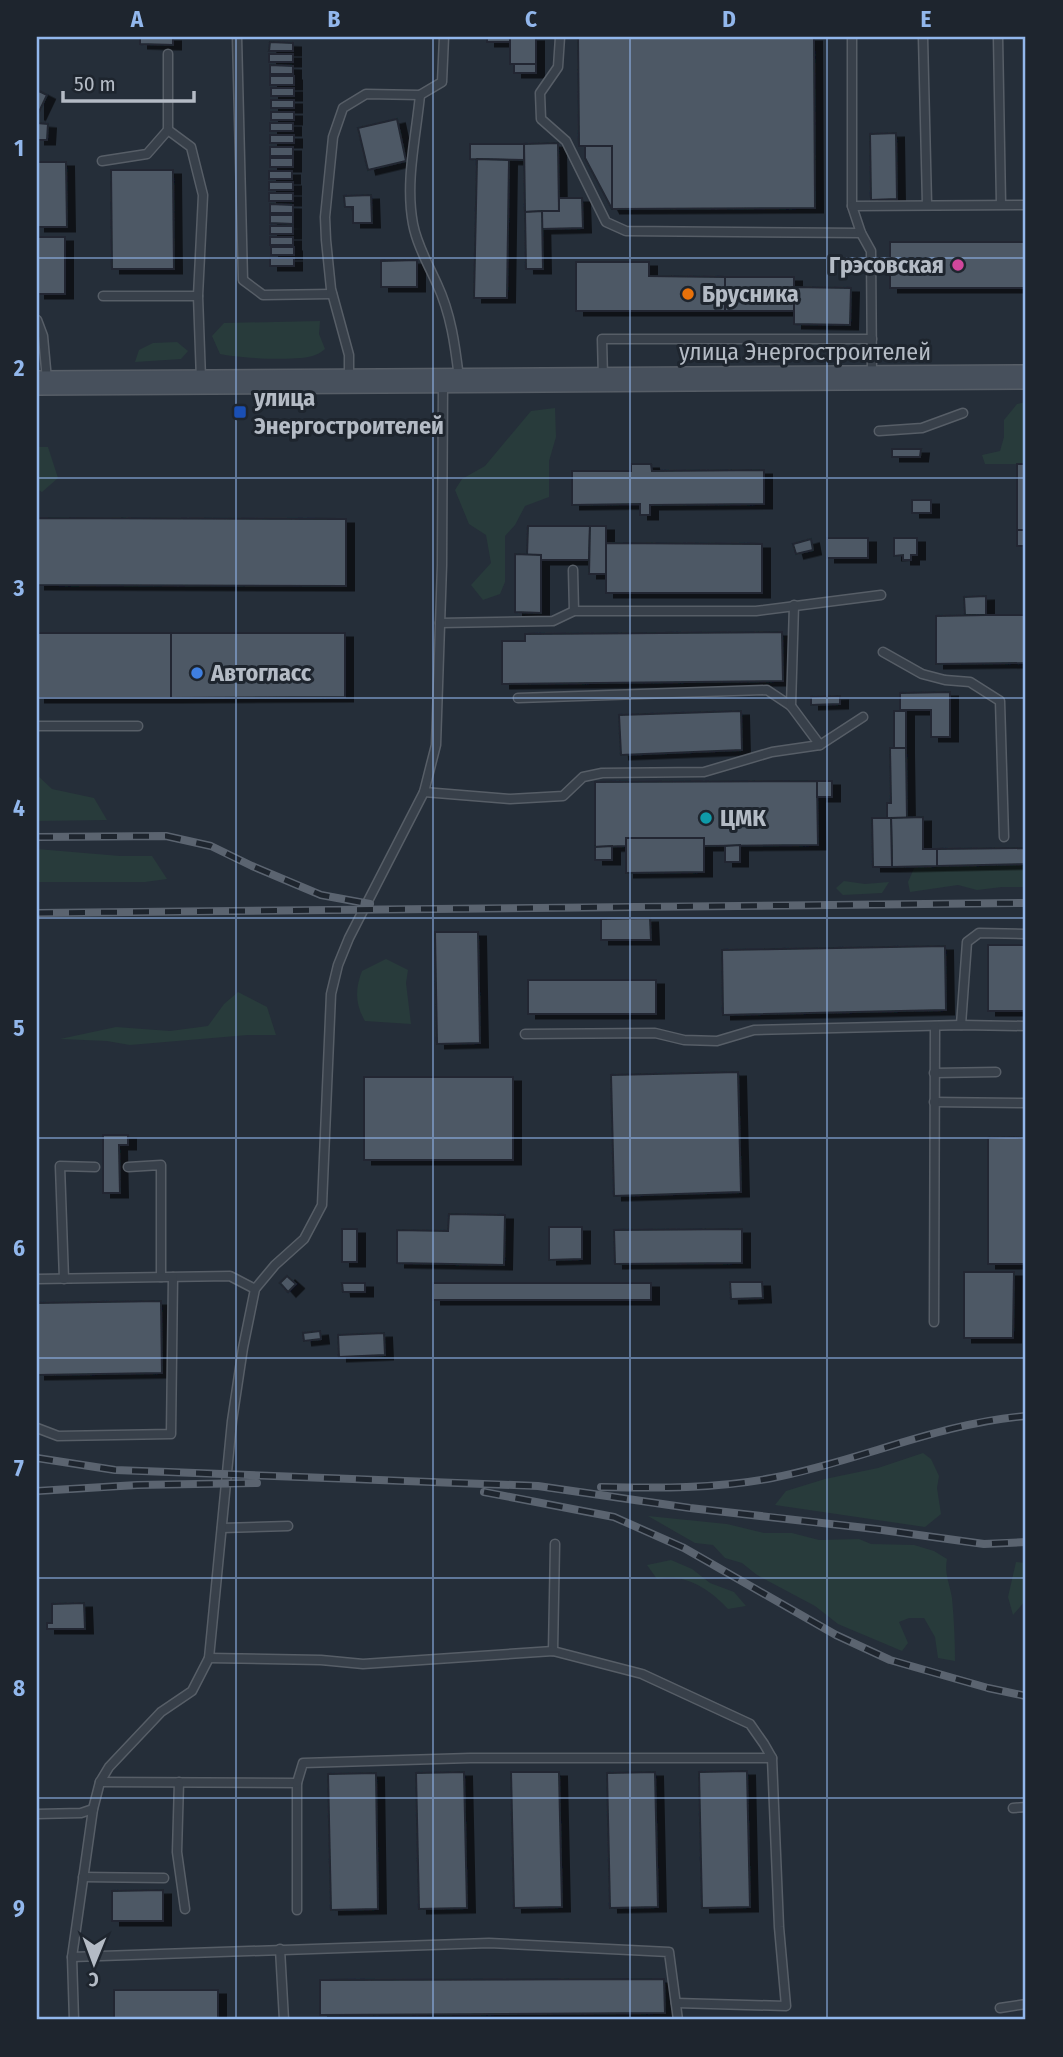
<svg xmlns="http://www.w3.org/2000/svg" width="1063" height="2057" viewBox="0 0 1063 2057" font-family="'Fira Sans Condensed',sans-serif">
  <defs>
    <filter id="shadow"><feDropShadow dx="8" dy="4.5" stdDeviation="0" flood-color="#0009"/></filter>
  </defs>
  <rect width="100%" height="100%" fill="#252e39"/>
  <g fill="#283b3b">
    <path d="M320 321 319 334 325 349C322 351 319 354 315 355 300 362 238 358 220 354L212 336 224 323Z"/>
    <path d="M177 342 188 351 181 359 135 362 139 350 153 343Z"/>
    <path d="M1026 402V464H985L982 455 1000 451 1004 437V420L1017 404Z"/>
    <path d="M555 408 556 437 549 461V497L525 506 515 525 505 536V582L500 594 483 600 471 585 491 563 486 535 469 524 455 490 462 479 485 466 531 411Z"/>
    <path d="M37 447H48L58 478 42 492 37 489Z"/>
    <path d="M37 775 52 789 94 798 107 820 37 821Z"/>
    <path d="M37 849 120 856H152L167 879 145 882H37L39 856 37 855Z"/>
    <path d="M1026 864V887H1002L977 890 958 885 910 892 908 882 915 866Z"/>
    <path d="M844 881 865 884 889 882 882 893 843 895 836 888Z"/>
    <path d="M386 959 408 970 406 983 411 1024 365 1021C355 1004 355 989 362 971Z"/>
    <path d="M238 992 267 1007 276 1035H248L130 1045 107 1041 60 1039 116 1027 170 1031 208 1026 224 1004Z"/>
    <path d="M923 1453 931 1459 939 1476 937 1488 941 1514 925 1527 775 1505 786 1491 825 1479 878 1468Z"/>
    <path d="M648 1516 727 1524 764 1533H792L819 1540 859 1539 871 1544 914 1545 934 1551 947 1559C944 1574 950 1584 952 1598 954 1620 955 1640 955 1661L938 1658 935 1637 924 1618H909L899 1622 908 1643 902 1651 838 1624 815 1606 757 1575 742 1563 725 1558 713 1545 695 1543Z"/>
    <path d="M671 1560 692 1569 710 1583 734 1592 746 1606 728 1609C711 1590 684 1572 657 1579L647 1565Z"/>
    <path d="M1016 1562 1026 1563V1600L1013 1615 1008 1597Z"/>
  </g>
  <g fill="#4e5865" stroke="#202730" stroke-width="2" filter="url(#shadow)">
    <path d="M140 37H173V45L140 44Z"/>
    <rect x="487" y="37" width="23" height="5"/>
    <rect x="510" y="37" width="26" height="27"/>
    <path d="M814 37 815 208 612 209V146H579L578 38Z"/>
    <path d="M270 42 293 43V51H269Z"/>
    <rect x="269" y="54" width="24" height="8"/>
    <rect x="514" y="64" width="22" height="9"/>
    <path d="M270 65 293 66V74H270Z"/>
    <rect x="270" y="76" width="24" height="9"/>
    <rect x="271" y="88" width="23" height="8"/>
    <path d="M39 91 47 95 37 116V95Z"/>
    <rect x="271" y="100" width="23" height="8"/>
    <rect x="271" y="112" width="23" height="8"/>
    <path d="M397 119 406 161 368 170 358 128Z"/>
    <path d="M37 123 48 124 47 140H37Z"/>
    <rect x="270" y="123" width="23" height="8"/>
    <path d="M896 133 897 199 871 200 870 134Z"/>
    <rect x="270" y="135" width="24" height="8"/>
    <path d="M558 143 559 211 525 212 524 144Z"/>
    <path d="M470 144H524V160L470 159Z"/>
    <path d="M585 146H612V209L585 158Z"/>
    <rect x="270" y="147" width="23" height="9"/>
    <rect x="270" y="158" width="23" height="9"/>
    <path d="M477 159 509 160 507 298H474Z"/>
    <path d="M37 162H66L67 227H37Z"/>
    <path d="M111 170H173L174 269H112Z"/>
    <rect x="269" y="171" width="23" height="8"/>
    <rect x="269" y="182" width="24" height="8"/>
    <rect x="269" y="193" width="24" height="8"/>
    <path d="M371 195 372 223H353V207H345L344 196Z"/>
    <path d="M559 198H582L583 228 542 229V211H559Z"/>
    <path d="M270 204 293 205V213H270Z"/>
    <path d="M542 211 543 269H526L525 212Z"/>
    <path d="M270 215H293V224L270 223Z"/>
    <rect x="270" y="226" width="23" height="8"/>
    <rect x="37" y="237" width="28" height="57"/>
    <rect x="270" y="237" width="23" height="8"/>
    <rect x="890" y="242" width="136" height="46"/>
    <rect x="271" y="247" width="23" height="8"/>
    <rect x="270" y="258" width="24" height="8"/>
    <path d="M417 260V287H381V261Z"/>
    <path d="M576 262H649V276L725 277V311H576Z"/>
    <rect x="725" y="277" width="69" height="34"/>
    <path d="M794 287 851 288 850 325 794 324Z"/>
    <path d="M892 449H921L920 457H892Z"/>
    <path d="M631 464H651L652 471 764 470V504L650 505V515H640V504L572 505V471H631Z"/>
    <rect x="1017" y="464" width="9" height="66"/>
    <rect x="912" y="500" width="19" height="13"/>
    <path d="M37 518 346 519V586L37 585Z"/>
    <path d="M528 526H590L589 560H541V555H527Z"/>
    <path d="M590 526H606V574H589Z"/>
    <rect x="1017" y="530" width="9" height="16"/>
    <rect x="827" y="538" width="41" height="20"/>
    <path d="M894 538H917V555H911V560H903V555L894 556Z"/>
    <path d="M811 539 813 550 796 554 793 544Z"/>
    <path d="M606 543 762 544V593H606Z"/>
    <path d="M515 554 541 555V613L515 612Z"/>
    <path d="M986 596V615H965L964 597Z"/>
    <path d="M986 615H1026V663L936 664V616Z"/>
    <path d="M782 632 783 681 502 684V641H525V634Z"/>
    <rect x="37" y="633" width="134" height="65"/>
    <path d="M171 633H345V697L171 698Z"/>
    <path d="M950 692V737H931V710H900V693Z"/>
    <path d="M840 696V704L811 705V697Z"/>
    <path d="M741 711 742 750 621 755 619 715Z"/>
    <rect x="894" y="711" width="12" height="37"/>
    <path d="M890 748H906L907 818H887V803H891Z"/>
    <path d="M817 781 818 845 704 846V838H626V846L595 847V782Z"/>
    <rect x="817" y="781" width="15" height="16"/>
    <path d="M923 817V849H937V866L892 867 891 818Z"/>
    <path d="M872 818H891L892 867H873Z"/>
    <path d="M626 838H704V872L626 873Z"/>
    <path d="M740 845V862H725V846Z"/>
    <path d="M612 846V860H595V847Z"/>
    <path d="M1026 848V864L937 866V849Z"/>
    <path d="M650 918 651 940H601V919Z"/>
    <path d="M435 932H478L480 1043 437 1044Z"/>
    <rect x="988" y="945" width="38" height="66"/>
    <path d="M945 946 946 1010 723 1015 722 950Z"/>
    <rect x="528" y="980" width="128" height="34"/>
    <path d="M738 1072 741 1192 614 1196 611 1075Z"/>
    <rect x="364" y="1077" width="149" height="83"/>
    <path d="M103 1135H128V1145H119L120 1193H103Z"/>
    <path d="M1013 1137 1026 1138V1264H988V1138Z"/>
    <path d="M449 1214 505 1215 504 1265 397 1263V1230L448 1231Z"/>
    <path d="M549 1227H582V1259L549 1260Z"/>
    <rect x="342" y="1229" width="15" height="33"/>
    <path d="M742 1229V1263L615 1264 614 1230Z"/>
    <path d="M964 1272H1014L1013 1338H964Z"/>
    <path d="M287 1276 296 1284 288 1292 280 1283Z"/>
    <path d="M730 1282H762L763 1298 731 1299Z"/>
    <path d="M342 1283H365V1292H343Z"/>
    <rect x="433" y="1283" width="218" height="17"/>
    <path d="M161 1301 162 1373 37 1375V1303Z"/>
    <path d="M320 1331 321 1339 304 1341 303 1333Z"/>
    <path d="M384 1333 385 1355 339 1357 338 1335Z"/>
    <path d="M84 1603 85 1629H47V1623H52V1604Z"/>
    <path d="M747 1771 750 1907 702 1908 699 1772Z"/>
    <path d="M464 1772 467 1908 419 1909 416 1773Z"/>
    <path d="M511 1772H559L562 1907 514 1908Z"/>
    <path d="M655 1772 658 1907 610 1908 607 1773Z"/>
    <path d="M376 1773 378 1909 331 1910 328 1774Z"/>
    <path d="M163 1890V1921H112V1891Z"/>
    <path d="M664 1979 665 2013 320 2015V1980Z"/>
    <rect x="114" y="1990" width="104" height="30"/>
  </g>
  <g fill="none" stroke-linecap="round" stroke-linejoin="round">
    <defs>
      <g id="lane">
        <path d="M237 37 243 280 263 295 332 294"/>
        <path d="M560 37 558 67 540 93 541 119 566 141 606 222 626 231 861 233"/>
        <path d="M852 37V206L861 233 871 251 872 375"/>
        <path d="M923 37 927 204"/>
        <path d="M998 37 1001 204"/>
        <path d="M168 54V130L191 147 203 195 198 296 201 379"/>
        <path d="M420 95C416 137 405 182 413 224 417 245 428 264 437 284 451 314 455 345 459 378"/>
        <path d="M102 161 147 154 168 130"/>
        <path d="M852 206 1026 205"/>
        <path d="M103 296H198"/>
        <path d="M37 320 43 336 47 380"/>
        <path d="M603 378 602 339H872"/>
        <path d="M349 379V355L331 289 326 240 325 217 333 137 343 108 366 94 420 95 442 82 444 37"/>
        <path d="M879 431 922 428 963 413"/>
        <path d="M573 570 574 611"/>
        <path d="M440 623 553 621 574 611H756L881 595"/>
        <path d="M883 652 922 674 945 680 970 682 1000 701 1004 837"/>
        <path d="M518 698 767 690 791 706 820 745"/>
        <path d="M791 706 794 605"/>
        <path d="M37 726H138"/>
        <path d="M424 792 510 799 563 796 583 777 602 773 704 772 772 752 820 745 863 717"/>
        <path d="M961 1025 967 942 979 933 1026 934"/>
        <path d="M525 1034 655 1033 684 1040 717 1041 754 1030 961 1025 1026 1026"/>
        <path d="M934 1073 996 1072"/>
        <path d="M934 1102 1026 1103"/>
        <path d="M128 1167 161 1165V1277"/>
        <path d="M37 1279 230 1276 255 1289"/>
        <path d="M64 1279 60 1166 95 1167"/>
        <path d="M934 1322 935 1026"/>
        <path d="M37 1428 58 1436 171 1434 173 1277"/>
        <path d="M222 1528 288 1526"/>
        <path d="M553 1651 555 1544"/>
        <path d="M209 1658 321 1660 363 1664 553 1651 642 1674 750 1724 764 1744 772 1758"/>
        <path d="M100 1782 297 1783V1910"/>
        <path d="M179 1782 177 1852 185 1909"/>
        <path d="M297 1783 303 1763 470 1758H772L779 1927 786 2006 676 2003"/>
        <path d="M1013 1808 1026 1807"/>
        <path d="M37 1814 81 1813 93 1809"/>
        <path d="M83 1877 164 1878"/>
        <path d="M280 1949 284 2020"/>
        <path d="M72 1957 489 1943 669 1952 678 2020"/>
        <path d="M1000 2008 1026 2004"/>
        <path d="M74 2020 72 1957 93 1809 100 1782 109 1767 161 1712 192 1691 209 1658 232 1421 243 1348 255 1289 275 1265 304 1239 322 1205 331 994 338 965 349 938 424 792 436 745 442 565 443 382"/>
      </g>
      <path id="secondary" d="M37 383 1026 377"/>
    </defs>
    <use href="#lane" stroke="#575e67" stroke-width="11"/>
    <use href="#secondary" stroke="#575e67" stroke-width="26"/>
    <use href="#lane" stroke="#38404a" stroke-width="8"/>
    <use href="#secondary" stroke="#47505c" stroke-width="23"/>
    <defs>
      <g id="rail">
        <path d="M37 837 166 836 211 846 252 866 321 895 370 904"/>
        <path d="M37 913 1026 903"/>
        <path d="M37 1458 115 1470 538 1486 690 1508 875 1529 984 1544 1026 1542"/>
        <path d="M601 1487C658 1488 715 1489 772 1478 857 1462 939 1423 1026 1416"/>
        <path d="M37 1491 137 1485 257 1483"/>
        <path d="M484 1492 614 1517 684 1548 836 1635 890 1660 988 1688 1026 1696"/>
      </g>
    </defs>
    <use href="#rail" stroke="#5b6470" stroke-width="8"/>
    <use href="#rail" stroke="#1e252e" stroke-width="5" stroke-dasharray="16" stroke-linecap="butt"/>
  </g>
  <path fill="none" stroke="#92b7ec" stroke-width="2" stroke-opacity="0.55" d="M236 37V2020M433 37V2020M630 37V2020M827 37V2020M37 258H1026M37 478H1026M37 698H1026M37 918H1026M37 1138H1026M37 1358H1026M37 1578H1026M37 1798H1026"/>
  <circle fill="#d1479c" stroke="#1e252e" stroke-width="2.5" cx="958" cy="265" r="7"/>
  <circle fill="#e8710a" stroke="#1e252e" stroke-width="2.5" cx="688" cy="294" r="7"/>
  <rect fill="#1a4fb4" stroke="#1e252e" stroke-width="2.5" x="233" y="405" width="14" height="14" rx="3.5"/>
  <circle fill="#3f7fe0" stroke="#1e252e" stroke-width="2.5" cx="197" cy="673" r="7"/>
  <circle fill="#0f9aa8" stroke="#1e252e" stroke-width="2.5" cx="706" cy="818" r="7"/>
  <g text-anchor="middle" stroke-width="6" stroke-linejoin="round" paint-order="stroke">
    <g font-size="24" font-weight="bold" fill="#b4bbc5" stroke="#1e252e" text-anchor="start">
      <text x="944" y="273" text-anchor="end">Грэсовская</text>
      <text x="702" y="302">Брусника</text>
      <text x="254" y="406">улица<tspan x="254" dy="28">Энергостроителей</tspan></text>
      <text x="211" y="681">Автогласс</text>
      <text x="720" y="826">ЦМК</text>
    </g>
    <g font-size="24" fill="#b4bbc5" stroke="#1e252e">
      <text x="805" y="360">улица Энергостроителей</text>
    </g>
  </g>
  <rect width="1063" height="2057" fill="none" stroke="#1e252e" stroke-width="77"/>
  <g transform="translate(94 1963) rotate(181)" stroke="#1e252e" stroke-width="5" paint-order="stroke">
  <path d="M0-5L12 26L0 18L-12 26Z" fill="#b4bbc5"/>
  <text y="-10" font-size="19" font-weight="bold" text-anchor="middle" fill="#b4bbc5">С</text>
  </g>
  <path d="M63 91v10h131v-10" fill="none" stroke="#b4bbc5" stroke-width="3.5"/>
  <text x="74" y="91" font-size="21" fill="#b4bbc5" stroke="#1e252e" stroke-width="5" paint-order="stroke">50 m</text>
  <rect x="38" y="38" width="986" height="1980" fill="none" stroke="#92b7ec" stroke-width="2.5"/>
  <g font-size="23" text-anchor="middle" font-weight="bold" fill="#92b7ec">
    <text x="137" y="27">A</text>
    <text x="334" y="27">B</text>
    <text x="531" y="27">C</text>
    <text x="729" y="27">D</text>
    <text x="926" y="27">E</text>
    <text x="19" y="156">1</text>
    <text x="19" y="376">2</text>
    <text x="19" y="596">3</text>
    <text x="19" y="816">4</text>
    <text x="19" y="1036">5</text>
    <text x="19" y="1256">6</text>
    <text x="19" y="1476">7</text>
    <text x="19" y="1696">8</text>
    <text x="19" y="1916">9</text>
  </g>
</svg>
